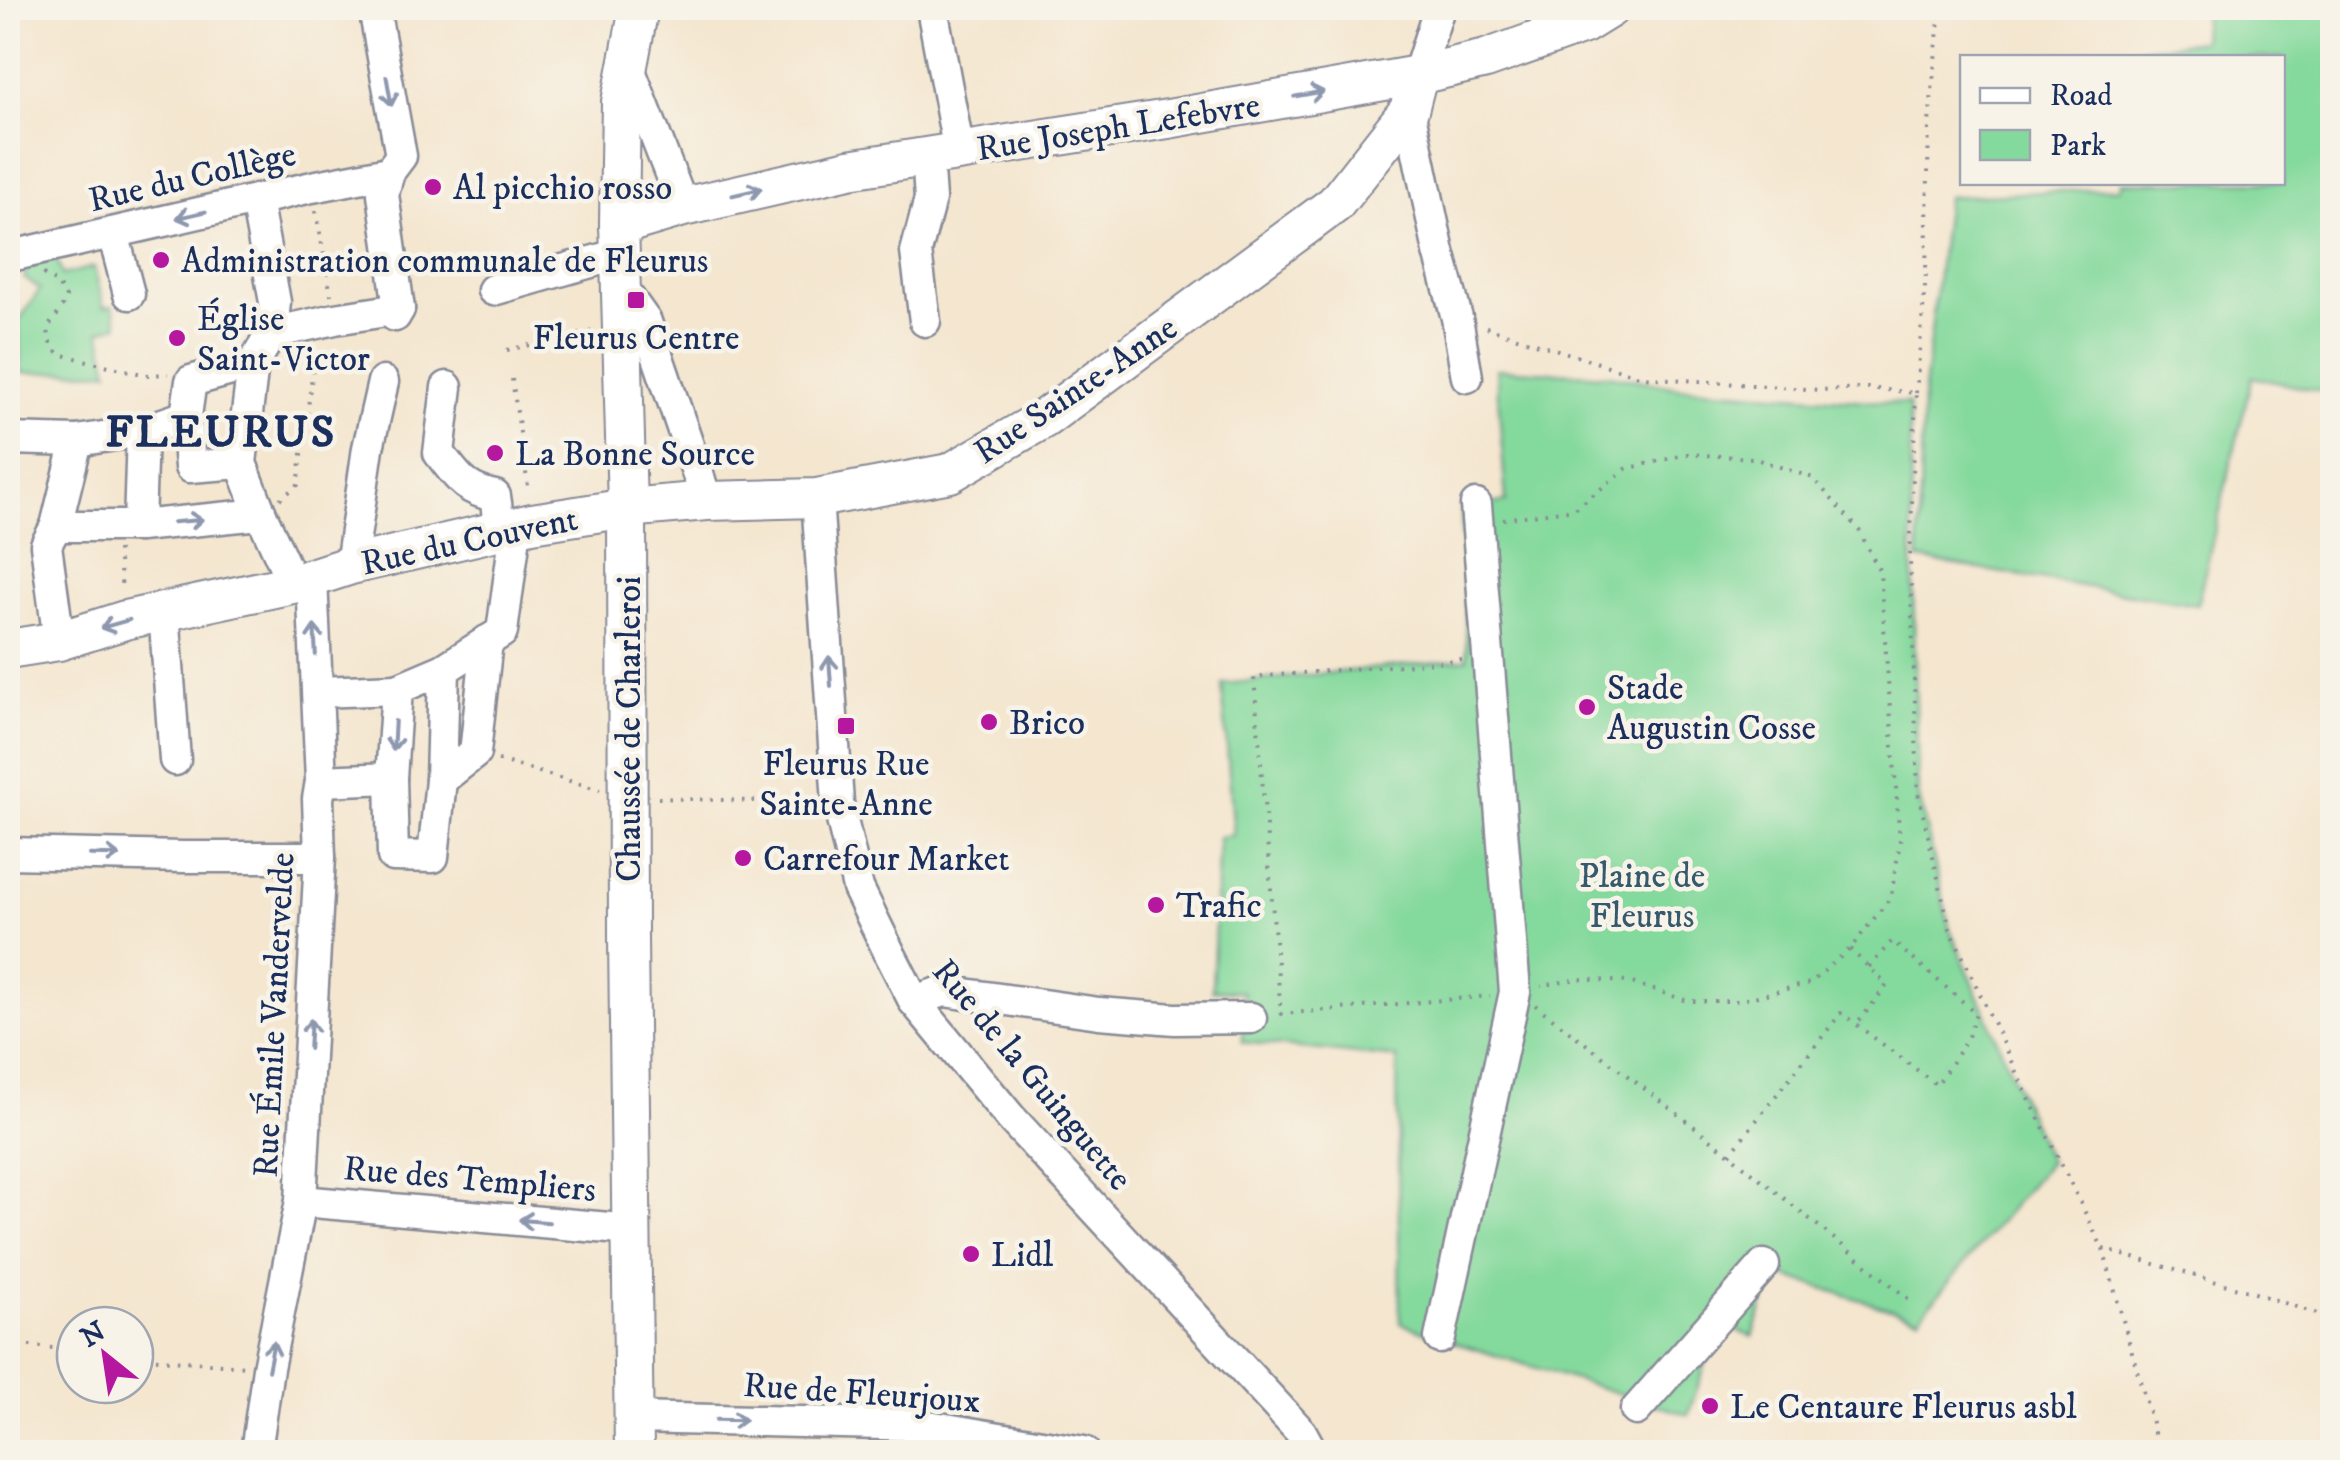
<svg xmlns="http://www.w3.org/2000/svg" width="2340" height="1460" viewBox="0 0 2340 1460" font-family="'IM FELL DW Pica',serif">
  <rect width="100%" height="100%" fill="#f7f3e8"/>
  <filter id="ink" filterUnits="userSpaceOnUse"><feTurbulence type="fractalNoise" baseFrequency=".01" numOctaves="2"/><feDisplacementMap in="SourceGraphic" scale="20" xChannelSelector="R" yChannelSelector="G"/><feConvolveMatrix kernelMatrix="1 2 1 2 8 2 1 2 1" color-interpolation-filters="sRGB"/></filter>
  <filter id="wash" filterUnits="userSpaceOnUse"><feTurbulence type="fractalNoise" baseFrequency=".0048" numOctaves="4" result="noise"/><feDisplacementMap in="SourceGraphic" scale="40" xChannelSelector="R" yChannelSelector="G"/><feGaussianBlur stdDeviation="2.25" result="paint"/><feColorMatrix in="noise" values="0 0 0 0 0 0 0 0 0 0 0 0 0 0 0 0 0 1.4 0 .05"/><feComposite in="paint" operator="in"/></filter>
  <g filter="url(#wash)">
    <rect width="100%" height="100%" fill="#f4e6cf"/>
    <g fill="#84d99c" stroke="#50847d" stroke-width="2.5">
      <path d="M2204 8H2332V394L2252 377 2197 605 1918 559 1923 399 1947 197 2120 188 2121 182H2282V58L2133 57 2138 49 2202 41Z"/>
      <path d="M57 259 62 275 94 267 104 307 113 306 118 325 100 331 109 371 21 373 19 321 40 289 24 278 27 268 41 261Z"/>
      <path d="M1496 369 1608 375 1678 387 1909 404 1918 793 1950 929 2049 1162 1919 1318 1774 1273 1753 1337 1719 1325 1688 1415 1440 1338 1400 1323 1397 1058 1242 1042 1243 992 1212 990 1219 837 1234 835 1222 684 1467 659 1461 507 1506 502Z"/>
    </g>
  </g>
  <g filter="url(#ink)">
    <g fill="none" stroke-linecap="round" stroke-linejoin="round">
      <defs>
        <g id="minor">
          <path d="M374 8 401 156 389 172 383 194 399 309 395 316"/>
          <path d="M932 8 959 152"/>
          <path d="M627 63 683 207"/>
          <path d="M1418 75 1439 8"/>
          <path d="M1409 110 1439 252 1457 318 1467 377"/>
          <path d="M256 200 275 302 272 333 253 364 241 463 261 514 293 584"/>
          <path d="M113 233 129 294"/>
          <path d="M11 256 312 187 389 172"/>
          <path d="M621 287 646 322 707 501"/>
          <path d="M493 290 619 254"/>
          <path d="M925 321 916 252 930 199 927 156"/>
          <path d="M272 333 335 319 399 309"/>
          <path d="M447 387 439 453C458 477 464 490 495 496L500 531"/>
          <path d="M8 439 77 441 142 431 186 416"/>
          <path d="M241 463 190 467 186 416 191 381 253 364"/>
          <path d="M817 498 838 803 858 888 890 954 914 1001 1010 1117 1301 1432 1312 1452"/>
          <path d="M56 526H139L261 514"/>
          <path d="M139 526 142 431"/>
          <path d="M351 565 368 448 383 382"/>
          <path d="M164 611 175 760"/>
          <path d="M59 641 46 545 56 526 77 441"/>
          <path d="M444 669 441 780 433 857 393 856 391 778 397 689 444 669 502 632 516 528"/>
          <path d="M318 692 397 689"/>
          <path d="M441 780 475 753 487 641"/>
          <path d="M321 781 391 778"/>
          <path d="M8 853 183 857H320"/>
          <path d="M914 1001 944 991 1099 1013 1175 1019 1251 1018"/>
          <path d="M301 1201 632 1230"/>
          <path d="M1440 1338 1515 992 1476 505"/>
          <path d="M1636 1410 1764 1265"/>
          <path d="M634 1418 922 1425 1084 1452"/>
          <path d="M256 1452 268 1368 301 1201 320 857 318 799 321 781 312 578"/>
        </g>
        <g id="major">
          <path d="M619 226 683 207 849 169 1168 119 1418 75 1486 59 1584 24 1610 8"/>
          <path d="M8 649 59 641 125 620 293 584 351 565 532 523 627 508 707 501 817 498 950 473 1045 418 1335 204 1409 110 1418 75"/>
          <path d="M634 1452 628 938 627 508 619 222 621 102 639 8"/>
        </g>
      </defs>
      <use href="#minor" stroke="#888a96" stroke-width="35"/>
      <use href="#major" stroke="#888a96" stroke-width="42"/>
      <g stroke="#888a96" stroke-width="4" stroke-dasharray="2.5 8" stroke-linecap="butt">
        <path d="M316 211 331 295"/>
        <path d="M43 274 56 282 66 297 61 310 48 327 49 340 59 354 146 375 168 374"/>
        <path d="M1486 327 1642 377 1821 390 1868 388 1916 393 1910 558 1918 793 1950 929 2017 1074 2103 1249 2152 1423 2158 1452"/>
        <path d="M507 350 593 331"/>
        <path d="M512 379 529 493"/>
        <path d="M1916 393 1926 274 1929 123 1940 8"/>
        <path d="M280 499 298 485 313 368 298 355"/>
        <path d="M1503 519 1575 509 1626 469 1687 454 1753 458 1813 478 1859 530 1880 572 1900 842 1891 897 1850 949 1810 983 1738 1001H1688L1629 982 1577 979 1541 986"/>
        <path d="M118 550 122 590"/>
        <path d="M1462 660 1254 677 1281 1014 1490 996"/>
        <path d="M498 760 600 790"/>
        <path d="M658 798 814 803"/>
        <path d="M1850 949 1887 985 1858 1023"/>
        <path d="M1535 1005 1722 1148 1911 1301"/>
        <path d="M1730 1154 1841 1013 1937 1085 1968 1037 1976 1013 1892 941 1869 967"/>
        <path d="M2103 1249 2255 1293 2332 1319"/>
        <path d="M8 1344 75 1350"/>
        <path d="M135 1357 245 1366"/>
      </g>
      <use href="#minor" stroke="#fff" stroke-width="30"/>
      <use href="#major" stroke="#fff" stroke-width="38"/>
    </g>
    <defs><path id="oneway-shaft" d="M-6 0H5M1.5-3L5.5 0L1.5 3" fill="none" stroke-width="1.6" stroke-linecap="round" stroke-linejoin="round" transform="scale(2.5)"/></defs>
    <g stroke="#8d97ae">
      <use href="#oneway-shaft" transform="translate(389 91) rotate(80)"/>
      <use href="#oneway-shaft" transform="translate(1309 94) rotate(-10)"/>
      <use href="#oneway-shaft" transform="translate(747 192) rotate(-13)"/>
      <use href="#oneway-shaft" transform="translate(191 215) rotate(167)"/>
      <use href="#oneway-shaft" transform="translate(188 521) rotate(-5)"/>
      <use href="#oneway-shaft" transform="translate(115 624) rotate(164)"/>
      <use href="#oneway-shaft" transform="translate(315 640) rotate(-93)"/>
      <use href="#oneway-shaft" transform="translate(830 671) rotate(-94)"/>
      <use href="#oneway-shaft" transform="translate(394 736) rotate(93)"/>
      <use href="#oneway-shaft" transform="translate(105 855) rotate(1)"/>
      <use href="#oneway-shaft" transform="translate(310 1034) rotate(-87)"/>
      <use href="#oneway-shaft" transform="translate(534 1221) rotate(-175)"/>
      <use href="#oneway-shaft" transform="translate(271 1356) rotate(-79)"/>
      <use href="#oneway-shaft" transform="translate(731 1420) rotate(1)"/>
    </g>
  </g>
  <g fill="#b5179e" stroke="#f7f3e8" stroke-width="4">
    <circle cx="433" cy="187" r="10"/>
    <circle cx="161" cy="260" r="10"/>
    <rect x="626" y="290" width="20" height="20" rx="5"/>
    <circle cx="177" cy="338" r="10"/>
    <circle cx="495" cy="453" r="10"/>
    <circle cx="1587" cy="707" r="10"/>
    <circle cx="989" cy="722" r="10"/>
    <rect x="836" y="716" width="20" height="20" rx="5"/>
    <circle cx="743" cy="858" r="10"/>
    <circle cx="1156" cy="905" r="10"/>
    <circle cx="971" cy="1254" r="10"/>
    <circle cx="1710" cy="1406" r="10"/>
  </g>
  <g text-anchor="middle" stroke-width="9" stroke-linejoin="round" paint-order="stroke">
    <g font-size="35" fill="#1b2f5e" stroke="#f7f3e8">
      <text transform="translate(1118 126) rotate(-9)" y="12">Rue Joseph Lefebvre</text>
      <text transform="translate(192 176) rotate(-13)" y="12">Rue du Collège</text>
      <text transform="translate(1075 389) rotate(-34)" y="12">Rue Sainte-Anne</text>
      <text transform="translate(469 540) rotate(-12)" y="12">Rue du Couvent</text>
      <text transform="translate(628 729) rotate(-90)" y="12">Chaussée de Charleroi</text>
      <text transform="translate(273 1015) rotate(-87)" y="12">Rue Émile Vandervelde</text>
      <text transform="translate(1033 1074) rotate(50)" y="12">Rue de la Guinguette</text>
      <text transform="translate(470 1178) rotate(5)" y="12">Rue des Templiers</text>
      <text transform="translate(862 1392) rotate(4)" y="12">Rue de Fleurjoux</text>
    </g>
    <g font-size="35" fill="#1b2f5e" stroke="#f7f3e8" text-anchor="start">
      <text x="453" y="199">Al picchio rosso</text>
      <text x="181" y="272">Administration communale de Fleurus</text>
      <text x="197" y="330">Église<tspan x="197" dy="40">Saint-Victor</tspan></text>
      <text x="636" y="349" text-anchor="middle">Fleurus Centre</text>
      <text x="515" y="465">La Bonne Source</text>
      <text x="1607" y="699">Stade<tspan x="1607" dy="40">Augustin Cosse</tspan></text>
      <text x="1009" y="734">Brico</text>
      <text x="846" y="775" text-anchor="middle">Fleurus Rue<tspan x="846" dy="40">Sainte-Anne</tspan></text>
      <text x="763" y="870">Carrefour Market</text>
      <text x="1176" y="917">Trafic</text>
      <text x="991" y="1266">Lidl</text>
      <text x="1730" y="1418">Le Centaure Fleurus asbl</text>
    </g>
    <g font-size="35" fill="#355a6e" stroke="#f7f3e8">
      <text x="1642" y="887">Plaine de<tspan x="1642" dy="40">Fleurus</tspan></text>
    </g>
    <g font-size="45" font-weight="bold" letter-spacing="2.5" fill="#1b2f5e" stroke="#f7f3e8">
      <text x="221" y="446">FLEURUS</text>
    </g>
  </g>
  <rect width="2340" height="1460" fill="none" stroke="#f7f3e8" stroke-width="40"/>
  <rect x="1960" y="55" width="325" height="130" fill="#f7f3e8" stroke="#9fa5b1" stroke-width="2.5"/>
  <rect x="1980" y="88" width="50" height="15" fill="#ffffff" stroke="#9fa5b1" stroke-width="2.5"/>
  <text x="2050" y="105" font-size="30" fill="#1b2f5e">Road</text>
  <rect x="1980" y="130" width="50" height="30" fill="#84d99c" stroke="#9fa5b1" stroke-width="2.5"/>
  <text x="2050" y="155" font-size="30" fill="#1b2f5e">Park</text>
  <g transform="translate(105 1355) rotate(330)"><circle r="48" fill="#f7f3e8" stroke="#9fa5b1" stroke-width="2.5"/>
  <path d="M0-8L18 38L0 25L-18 38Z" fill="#b5179e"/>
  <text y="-15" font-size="28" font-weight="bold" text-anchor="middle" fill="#1b2f5e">N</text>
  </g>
</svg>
